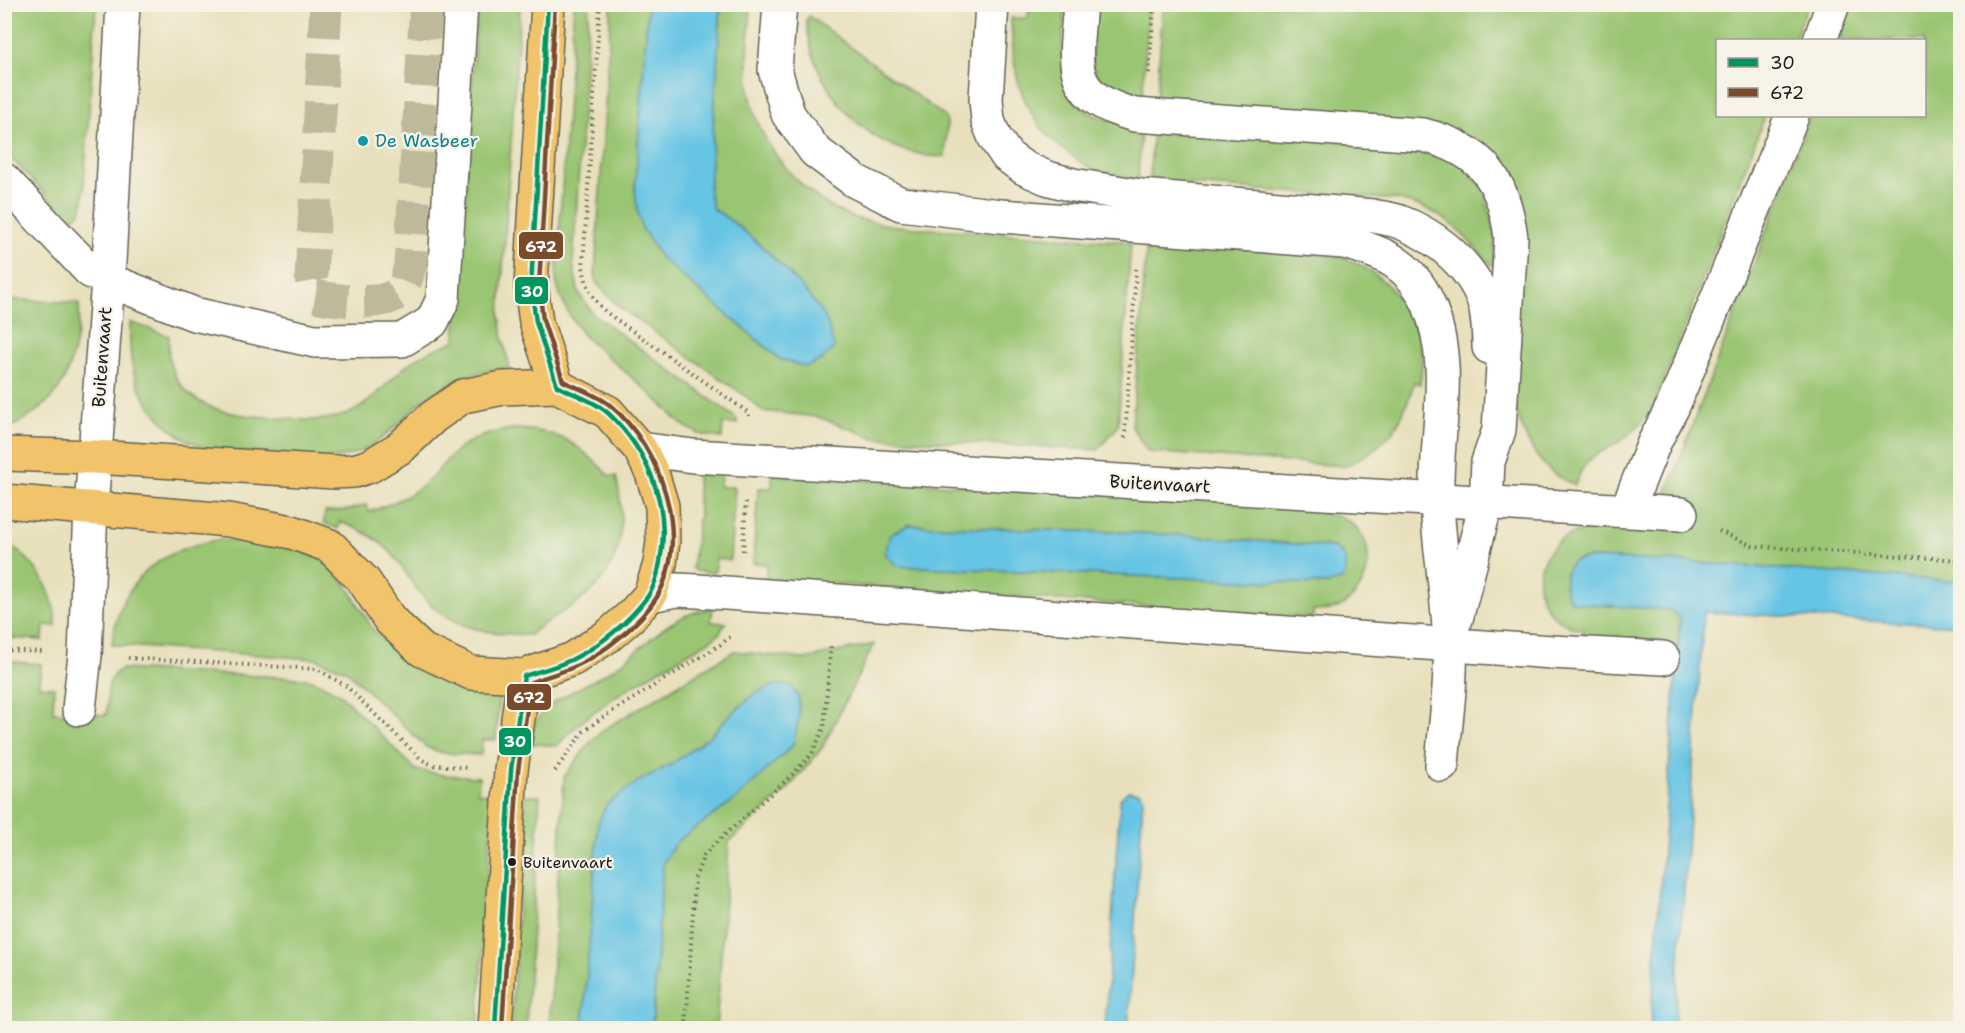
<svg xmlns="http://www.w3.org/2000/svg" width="1965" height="1033" viewBox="0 0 1965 1033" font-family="'Shantell Sans',sans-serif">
  <rect width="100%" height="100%" fill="#f7f3e8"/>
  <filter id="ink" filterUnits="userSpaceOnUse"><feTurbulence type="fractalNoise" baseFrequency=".0167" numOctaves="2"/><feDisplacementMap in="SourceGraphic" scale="12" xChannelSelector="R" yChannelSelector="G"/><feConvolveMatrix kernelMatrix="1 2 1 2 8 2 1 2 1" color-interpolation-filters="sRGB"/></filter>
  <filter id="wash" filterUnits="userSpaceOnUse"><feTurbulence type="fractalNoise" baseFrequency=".008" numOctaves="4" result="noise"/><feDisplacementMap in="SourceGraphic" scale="24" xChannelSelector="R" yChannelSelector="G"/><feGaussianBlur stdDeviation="1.35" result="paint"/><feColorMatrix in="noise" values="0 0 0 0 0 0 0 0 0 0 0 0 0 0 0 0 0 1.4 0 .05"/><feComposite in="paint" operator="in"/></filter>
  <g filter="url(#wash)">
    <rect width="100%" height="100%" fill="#e8e0bc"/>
    <g fill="#9ac572" stroke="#5b7047" stroke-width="1.5" fill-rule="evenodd">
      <path d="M4 5H96L83 202 81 211 74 218 67 216 5 152Z"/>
      <path d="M477 5H520L500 315 503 339 510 368C474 370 446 381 418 405 398 423 379 446 353 454 327 463 298 456 271 454 253 452 218 452 203 447 168 436 138 399 132 364 129 350 130 336 130 322L169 336C169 344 168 353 169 359 182 412 233 415 277 418 300 420 322 422 345 415 369 406 387 383 406 366 420 354 437 348 455 341Z"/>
      <path d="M574 5H589L573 264 579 294 593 314 736 418 738 424H723L722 438 699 434 681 424 654 397 584 336 571 318 561 298 556 281Z"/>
      <path d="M611 5H648L635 189 642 228 661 258 780 359 796 281 723 215 713 209 709 192 721 5H751C749 41 743 82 756 117 771 160 815 207 859 219 894 228 932 229 968 231 1022 235 1077 238 1131 242L1118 426 1098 450 875 438 818 417 762 411 748 398 618 306 597 284 595 275Z"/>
      <path d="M1029 5H1065C1064 42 1051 93 1092 114 1106 121 1126 123 1141 127L1138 181C1126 178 1113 177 1102 173 1086 167 1072 156 1059 146 1017 109 1013 70 1011 18H1028Z"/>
      <path d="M1091 5H1149L1142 103H1129L1102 85 1092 66Z"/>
      <path d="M1163 5H1808L1794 40H1718V116H1765L1654 407C1647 415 1640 425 1632 432 1607 455 1587 448 1575 485 1533 469 1521 431 1511 390L1495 163 1156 107Z"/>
      <path d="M1852 5H1960V582L1687 562 1592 558 1573 562 1574 603 1671 610 1680 619 1676 666 1662 667 1663 641 1583 636V630C1518 618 1527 530 1596 530L1597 524 1688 531 1692 504 1666 495 1810 116H1924V40H1839Z"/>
      <path d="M809 16 944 116 947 123 945 156C931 158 918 154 904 150 860 136 826 96 812 52 809 42 808 30 806 20Z"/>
      <path d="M1153 128 1416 146 1460 162 1484 189 1495 234 1494 265 1490 264C1471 244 1453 220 1427 209 1418 205 1409 203 1400 200L1149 182Z"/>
      <path d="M1147 241 1326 255C1335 257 1346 258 1354 262 1391 279 1417 315 1422 356 1423 364 1421 375 1420 384L1414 382C1401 428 1389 445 1345 466L1148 452 1132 427Z"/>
      <path d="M4 299 79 303C81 325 71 372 58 390 48 404 21 425 5 429Z"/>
      <path d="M512 429C557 429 579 443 609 476H616C627 525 623 569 580 601 562 614 545 620 530 635 492 634 455 630 427 601 415 589 407 574 397 560 382 540 363 530 340 522L338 529 324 523 325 512 348 510 366 505 369 512C390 504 410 497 427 482 436 475 441 466 449 458 467 439 487 433 512 429Z"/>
      <path d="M700 472H721L720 487H735L730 560 716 559 715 573 696 571 692 568 699 515 697 476Z"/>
      <path d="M772 475 1320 505 1321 512C1328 514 1336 515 1343 518 1382 537 1372 593 1337 608 1330 611 1321 610 1314 611L1312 618 766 579 767 564 753 563 758 488H772ZM907 525 1163 534 1334 547 1342 553 1334 583 1325 584 897 566 885 553Z"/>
      <path d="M4 540C34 560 55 588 56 626L44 625 43 640 5 638Z"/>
      <path d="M217 540 286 544 323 560 348 587 374 631 416 669 435 679 463 689 499 697 496 740H482L481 755 443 753 426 747 347 671 316 659 112 645C118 583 157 550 217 540Z"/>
      <path d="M713 608 711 622 726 623 719 634 709 641C658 672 596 701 557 746L529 743C532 727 538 714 552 704 569 692 590 683 608 672 647 649 663 615 713 608Z"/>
      <path d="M874 644 822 748 788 789 729 842 716 1028H652L663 863 676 842 799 699 755 693 728 717 710 736 672 764 639 781 598 823 583 1028H549L564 777 592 740 606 728 734 651 804 659Z"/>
      <path d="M4 661 41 664 39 686 54 687 53 712 106 715C109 698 104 676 122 669L300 678 313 680 340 694 416 770 445 775 479 777 478 793 493 794 478 1028H5Z"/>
      <path d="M525 795 540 796 526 1028H511Z"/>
    </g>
    <g fill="#66c4e4" stroke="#417080" stroke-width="1.5">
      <path d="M648 5H721L709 192 713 209C748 229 801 282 824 316 829 325 831 337 834 347L822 360 806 367 780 359 661 258 642 228 637 210 635 189Z"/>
      <path d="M907 525 1163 534 1334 547C1348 558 1346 562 1344 578L1334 583 1325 584 896 566 885 553 890 535Z"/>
      <path d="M1592 558 1687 562 1960 582V626L1704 612 1674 1028H1650L1680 619 1671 610 1574 603C1563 596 1561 572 1572 563 1577 559 1586 559 1592 558Z"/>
      <path d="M775 685H791L799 698V717L793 745 736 799 676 842 663 863 652 1028H583L598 823 607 804 639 781 672 764 710 736 728 717 756 693Z"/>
      <path d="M1128 791 1141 793 1143 799 1128 1028H1105L1120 799Z"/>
    </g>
  </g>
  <g filter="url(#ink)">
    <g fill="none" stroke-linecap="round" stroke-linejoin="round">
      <path stroke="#bfb99c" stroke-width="33" stroke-dasharray="33 16" stroke-linecap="butt" d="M326 4 311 278 314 296C336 300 387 309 402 289 406 283 408 273 410 266L426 4"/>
      <defs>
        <g id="minor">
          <path d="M780 4 775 70 788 114 815 151 855 181 901 204 1001 216 1344 242C1383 252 1411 264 1428 303 1456 367 1434 436 1437 502 1439 549 1448 596 1450 643 1452 683 1445 725 1442 765"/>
          <path d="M992 4 986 99 988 121 995 138 1007 156 1024 168 1047 178 1073 185 1141 196 1373 216C1382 218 1392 219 1400 222 1437 236 1477 269 1486 309 1488 321 1489 334 1489 347"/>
          <path d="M1080 4C1075 65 1065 97 1135 115L1423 135C1481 149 1504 179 1511 238L1499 430 1488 462 1486 503 1456 619"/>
          <path d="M1820 40 1833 4"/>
          <path d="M4 180 90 271 108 280 194 314 315 341 402 340 432 322 443 299 461 4"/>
          <path d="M640 449 693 456 1681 514"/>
          <path d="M1627 510 1654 443 1673 406 1792 116"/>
          <path d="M650 595 676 590 698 591 1552 652 1663 658"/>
          <path d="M79 709 85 655 91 508 108 280 123 4"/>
        </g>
        <g id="major">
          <path d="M548 4 531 286 536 322 557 386"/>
          <path d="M4 454 95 457 334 472 354 471 370 466 401 447 433 417 463 396 503 388 557 386 608 412 640 449 652 473 662 506 663 541 660 564 650 595 631 616 608 636 573 659 524 676 471 673 422 650 390 620 364 581 330 546 292 532 229 520 4 501"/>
          <path d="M495 1028 511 770 524 676"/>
        </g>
      </defs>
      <use href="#minor" stroke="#636154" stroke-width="36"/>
      <use href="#major" stroke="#636154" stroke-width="36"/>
      <g stroke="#636154" stroke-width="4" stroke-dasharray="1.5 4.5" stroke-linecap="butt">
        <path d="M600 4 583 266C586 286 592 299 607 313L749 413V416"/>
        <path d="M1149 73 1154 4"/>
        <path d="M1125 438 1136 269"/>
        <path d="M1719 531 1753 546 1960 560"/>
        <path d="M743 551 746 502"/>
        <path d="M4 650 43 652"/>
        <path d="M128 658 317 669 346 686 422 760 433 765 468 768"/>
        <path d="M555 771 583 732 600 719 720 645 730 637"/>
        <path d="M686 1028 695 878 704 855 722 837 792 775 812 754 824 728 831 643"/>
      </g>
      <use href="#minor" stroke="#fff" stroke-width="33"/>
      <use href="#major" stroke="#f1c36a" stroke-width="33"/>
      <defs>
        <path id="bus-1" d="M495 1028 511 770 524 676C540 671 556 667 571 660 600 646 629 622 648 596 655 586 658 574 660 562 671 507 649 452 609 414 595 401 574 395 557 386L536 322 531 286 548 4"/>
        <path id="bus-2" d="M502 1028 518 771 531 682C545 677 560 673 574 667 603 654 640 624 657 597 692 537 661 448 611 406 598 395 579 389 563 381L543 320 539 286 555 4"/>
      </defs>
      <use href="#bus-1" stroke="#f7f3e8" stroke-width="9"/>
      <use href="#bus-2" stroke="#f7f3e8" stroke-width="9"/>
      <use href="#bus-1" stroke="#00965e" stroke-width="4.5"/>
      <use href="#bus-2" stroke="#7a4b2a" stroke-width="4.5"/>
    </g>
  </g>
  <circle fill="#0f9aa8" stroke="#f7f3e8" stroke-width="2" cx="363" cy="141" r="6"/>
  <circle fill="#1c1c1c" stroke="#f7f3e8" stroke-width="2" cx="512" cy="862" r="5"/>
  <g text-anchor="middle" stroke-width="4.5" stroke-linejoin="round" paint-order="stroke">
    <g font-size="16" fill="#1c1c1c" stroke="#f7f3e8" text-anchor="start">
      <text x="523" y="868">Buitenvaart</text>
    </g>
    <g font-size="18" fill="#0d838f" stroke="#f7f3e8" text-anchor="start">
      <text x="375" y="147">De Wasbeer</text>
    </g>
    <g font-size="18" fill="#1c1c1c" stroke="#f7f3e8">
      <text transform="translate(102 357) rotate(-86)" y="6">Buitenvaart</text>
      <text transform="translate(1160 484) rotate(3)" y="6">Buitenvaart</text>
    </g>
  </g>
  <g stroke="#f7f3e8" stroke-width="2">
    <rect x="518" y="231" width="46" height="29" rx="6" fill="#7a4b2a"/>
    <rect x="514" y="276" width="35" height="29" rx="6" fill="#00965e"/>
    <rect x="506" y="683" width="46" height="28" rx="6" fill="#7a4b2a"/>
    <rect x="498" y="727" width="34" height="29" rx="6" fill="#00965e"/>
  </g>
  <g font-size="16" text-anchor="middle" font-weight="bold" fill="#fff">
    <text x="541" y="252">672</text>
    <text x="532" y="297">30</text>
    <text x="529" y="703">672</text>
    <text x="515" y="747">30</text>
  </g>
  <rect width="1965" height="1033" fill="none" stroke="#f7f3e8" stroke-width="24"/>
  <rect x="1716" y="39" width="210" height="78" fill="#f7f3e8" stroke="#9f9d96" stroke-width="1.5"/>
  <rect x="1728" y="58" width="30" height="9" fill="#00965e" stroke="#9f9d96" stroke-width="1.5"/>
  <text x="1770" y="69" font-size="18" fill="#1c1c1c">30</text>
  <rect x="1728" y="88" width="30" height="9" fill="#7a4b2a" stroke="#9f9d96" stroke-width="1.5"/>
  <text x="1770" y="99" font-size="18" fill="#1c1c1c">672</text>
</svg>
